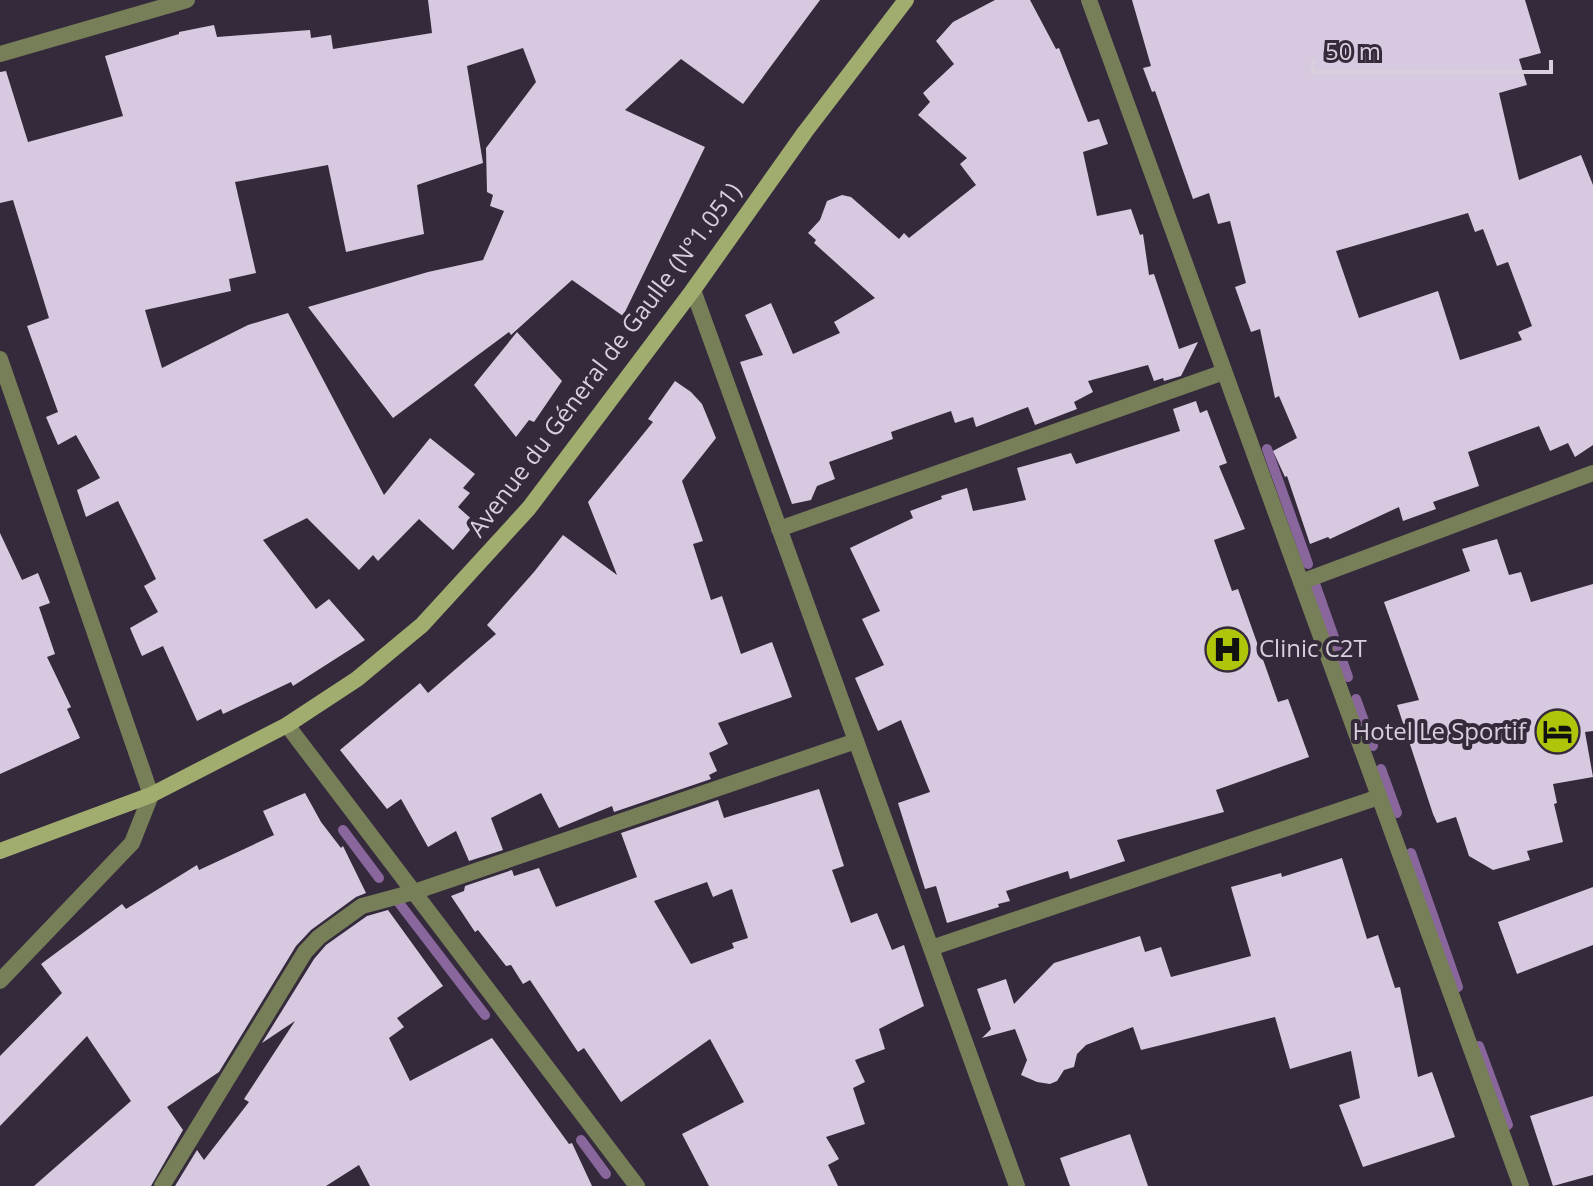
<svg xmlns="http://www.w3.org/2000/svg" width="1593" height="1186" viewBox="0 0 1593 1186" font-family="'Open Sans',sans-serif">
  <rect width="100%" height="100%" fill="#352a3c"/>
  <g fill="none" stroke-linecap="round" stroke-linejoin="round">
    <g stroke="#89669c" stroke-width="10">
      <path d="M1267 449 1308 564"/>
      <path d="M1313 578 1348 677"/>
      <path d="M1356 699 1373 746"/>
      <path d="M1381 769 1397 813"/>
      <path d="M343 830 379 878"/>
      <path d="M1411 853 1458 987"/>
      <path d="M396 899 485 1015"/>
      <path d="M1479 1046 1508 1125"/>
      <path d="M581 1140 606 1174"/>
    </g>
  </g>
  <g fill="#d7c9e0" fill-rule="evenodd">
    <path d="M428 0H820L743 104 681 59 625 110 705 147 623 316 572 280 511 335 509 332 393 418 308 307 428 272 483 260 504 211 490 206 493 195 487 192 486 148 536 82 523 48 467 66 483 163 417 185 424 234 346 252 328 165 235 182 256 273 229 279 231 291 145 310 162 368 248 325 288 313 384 495 430 438 475 474 463 488 470 493 458 507 476 523 453 550 419 519 378 561 373 555 359 570 307 518 263 540 316 609 329 599 365 640 293 686 291 682 223 714 221 709 197 721 163 646 142 656 130 628 158 612 144 586 156 579 118 501 86 517 77 490 100 478 76 435 58 445 46 417 58 412 27 326 49 318 13 200 0 203V72L6 71 28 142 123 116 105 56 179 34V32L214 25 217 37 310 30 311 38 331 35 333 49 432 33Z"/>
    <path d="M995 0H1030L1056 49 1059 48 1088 122 1099 119 1108 144 1083 152 1097 216 1131 209 1140 235 1143 234 1149 275 1154 274 1179 349 1198 342 1181 376 1164 381 1163 378 1154 381 1148 365 1088 381 1093 392 1074 402 1077 409 1035 425 1028 407 976 427 973 417 955 423 951 411 891 432 893 439 829 462 835 479 817 486 811 500 792 504 740 362 763 355 745 315 771 303 793 354 840 333 834 322 875 298 814 243 816 240 808 233 820 220 827 201 842 195 851 197 899 239 904 233 909 238 976 185 960 164 967 158 918 115 930 102 923 93 954 64 936 41 953 22Z"/>
    <path d="M1132 0H1525L1541 53 1519 59 1527 85 1499 93 1519 180 1581 155 1593 185V445L1575 457 1568 443 1550 451 1539 426 1468 452 1479 486 1433 502 1436 509 1403 521 1399 507 1330 539 1328 537 1310 544 1287 476 1285 477 1273 451 1297 438 1279 396 1275 398 1260 329 1251 332 1235 287 1246 283 1230 221 1218 224 1209 193 1193 199 1155 91 1152 92 1143 68 1151 66ZM1468 213 1475 232 1483 229 1497 266 1508 262 1532 326 1518 332 1522 340 1460 360 1438 291 1359 318 1336 251Z"/>
    <path d="M517 332 562 381 534 422 529 420 516 437 474 385Z"/>
    <path d="M675 381 691 392 702 404 716 438 682 481 703 541 693 544 711 600 722 596 741 654 772 642 792 697 718 723 728 744 709 753 717 771 709 775 711 779 614 812 612 806 559 828 541 793 491 818 503 850 469 861 456 831 428 847 401 799 387 809 340 750 420 683 428 693 496 634 487 625 534 572 563 535 617 575 588 502 653 422 648 419Z"/>
    <path d="M1196 401 1200 413 1207 410 1227 463 1219 466 1245 529 1214 540 1232 591 1238 589 1278 702 1288 699 1309 757 1216 790 1224 812 1117 840 1125 861 1070 879 1068 871 1006 891 1010 901 998 904 999 907 947 923 936 886 925 889 898 803 930 792 901 720 878 731 855 678 884 665 862 619 880 611 850 548 913 518 910 511 942 499 941 496 967 488 973 511 1026 500 1017 468 1071 453 1076 464 1180 431 1173 409Z"/>
    <path d="M0 533 22 580 38 573 50 603 39 607 55 654 47 657 71 707 67 709 80 738 0 774Z"/>
    <path d="M1497 539 1509 575 1521 572 1531 602 1593 584V731L1585 732 1593 777 1553 784 1557 803 1554 804 1563 842 1527 851 1530 860 1493 870 1469 856 1456 817 1437 823 1433 814 1397 705 1419 700 1384 602 1470 571 1462 549Z"/>
    <path d="M819 789 844 866 832 870 851 923 877 913 892 950 904 945 924 1006 879 1029 885 1049 855 1060 865 1082 853 1088 865 1124 826 1137 839 1159 828 1165 838 1186H709L682 1134 744 1102 710 1039 621 1102 584 1048 578 1052 530 980 523 984 511 965 506 966 478 930 475 932 451 896 464 891 465 886 512 870 514 876 539 868 556 907 637 877 621 833 718 800 724 818ZM707 882 713 897 732 889 748 938 732 943 734 948 691 964 654 901Z"/>
    <path d="M305 793 321 822 341 848 343 846 366 893 356 897 311 930 296 946 219 1072 167 1107 183 1130 151 1186H34L131 1101 87 1036 0 1126V1056L62 993 41 964 122 904 126 909 197 865 199 870 274 835 263 811Z"/>
    <path d="M1342 858 1367 939 1378 935 1395 988 1400 987 1418 1077 1432 1072 1455 1137 1363 1167 1339 1105 1360 1098 1351 1051 1290 1069 1275 1017 1141 1050 1133 1027 1086 1045 1077 1054 1074 1067 1064 1070 1057 1081 1050 1084 1037 1082 1021 1075 1027 1060 1015 1029 982 1038 991 1029 977 989 1006 979 1014 1004 1054 963 1140 936 1145 952 1161 947 1171 977 1251 956 1231 887 1281 873 1282 877Z"/>
    <path d="M1593 887V945L1517 974 1498 922Z"/>
    <path d="M388 910 443 986 397 1018 404 1027 389 1038 410 1081 492 1038 569 1144 572 1143 592 1186H370L359 1165 326 1186H175L197 1150 204 1160 249 1102 244 1099 295 1021 262 1043 314 959 326 945 367 916Z"/>
    <path d="M1593 1096V1175L1553 1186 1530 1116Z"/>
    <path d="M1130 1134 1148 1186H1070L1060 1158Z"/>
  </g>
  <g fill="none" stroke-linecap="round" stroke-linejoin="round">
    <g stroke="#777f59" stroke-width="16">
      <path d="M1089 0 1521 1186"/>
      <path d="M0 54 187 0"/>
      <path d="M693 290 1017 1186"/>
      <path d="M0 359 151 795 132 843 0 981"/>
      <path d="M779 529 1224 372"/>
      <path d="M1301 582 1593 473"/>
      <path d="M287 725 637 1186"/>
      <path d="M931 948 1379 797"/>
      <path d="M162 1186 305 952 319 937 362 906 414 892 856 741"/>
    </g>
    <path stroke="#a0ad6f" stroke-width="16" d="M0 851 151 795 287 725 357 679 422 625 529 508 693 290 805 132 906 0"/>
  </g>
  <defs>
    <symbol id="hospital-disc" viewBox="-11 -11 22 22"><circle r="9.5" fill="#aec509" stroke="#352a3c"/><path d="M-5-5h3v3.5h4V-5h3V5h-3V1.5h-4V5h-3Z" fill="#111"/></symbol>
    <symbol id="hotel-disc" viewBox="-11 -11 22 22"><circle r="9.5" fill="#aec509" stroke="#352a3c"/><path d="M-6-4.5h1.5V1H6V5H4.5V3h-9V5H-6ZM-4 0a1.8 1.8 0 1 1 3.6 0ZM.5 0V-2.5h3Q6-2.5 6 0Z" fill="#111"/></symbol>
  </defs>
  <g fill-rule="evenodd">
    <use href="#hospital-disc" x="1202" y="624" width="51" height="51"/>
    <use href="#hotel-disc" x="1532" y="706" width="51" height="51"/>
  </g>
  <g text-anchor="middle" stroke-width="8" stroke-linejoin="round" paint-order="stroke">
    <g font-size="24" fill="#d7d0dc" stroke="#352a3c">
      <text transform="translate(605 360) rotate(-53)" y="8">Avenue du Géneral de Gaulle (N°1.051)</text>
    </g>
    <g font-size="24" fill="#d7d0dc" stroke="#352a3c" text-anchor="start">
      <text x="1259" y="657">Clinic C2T</text>
      <text x="1526" y="740" text-anchor="end">Hotel Le Sportif</text>
    </g>
  </g>
  <path d="M1313 60v12h238v-12" fill="none" stroke="#d7d0dc" stroke-width="4"/>
  <text x="1325" y="60" font-size="24" fill="#d7d0dc" stroke="#352a3c" stroke-width="6" paint-order="stroke">50 m</text>
</svg>
